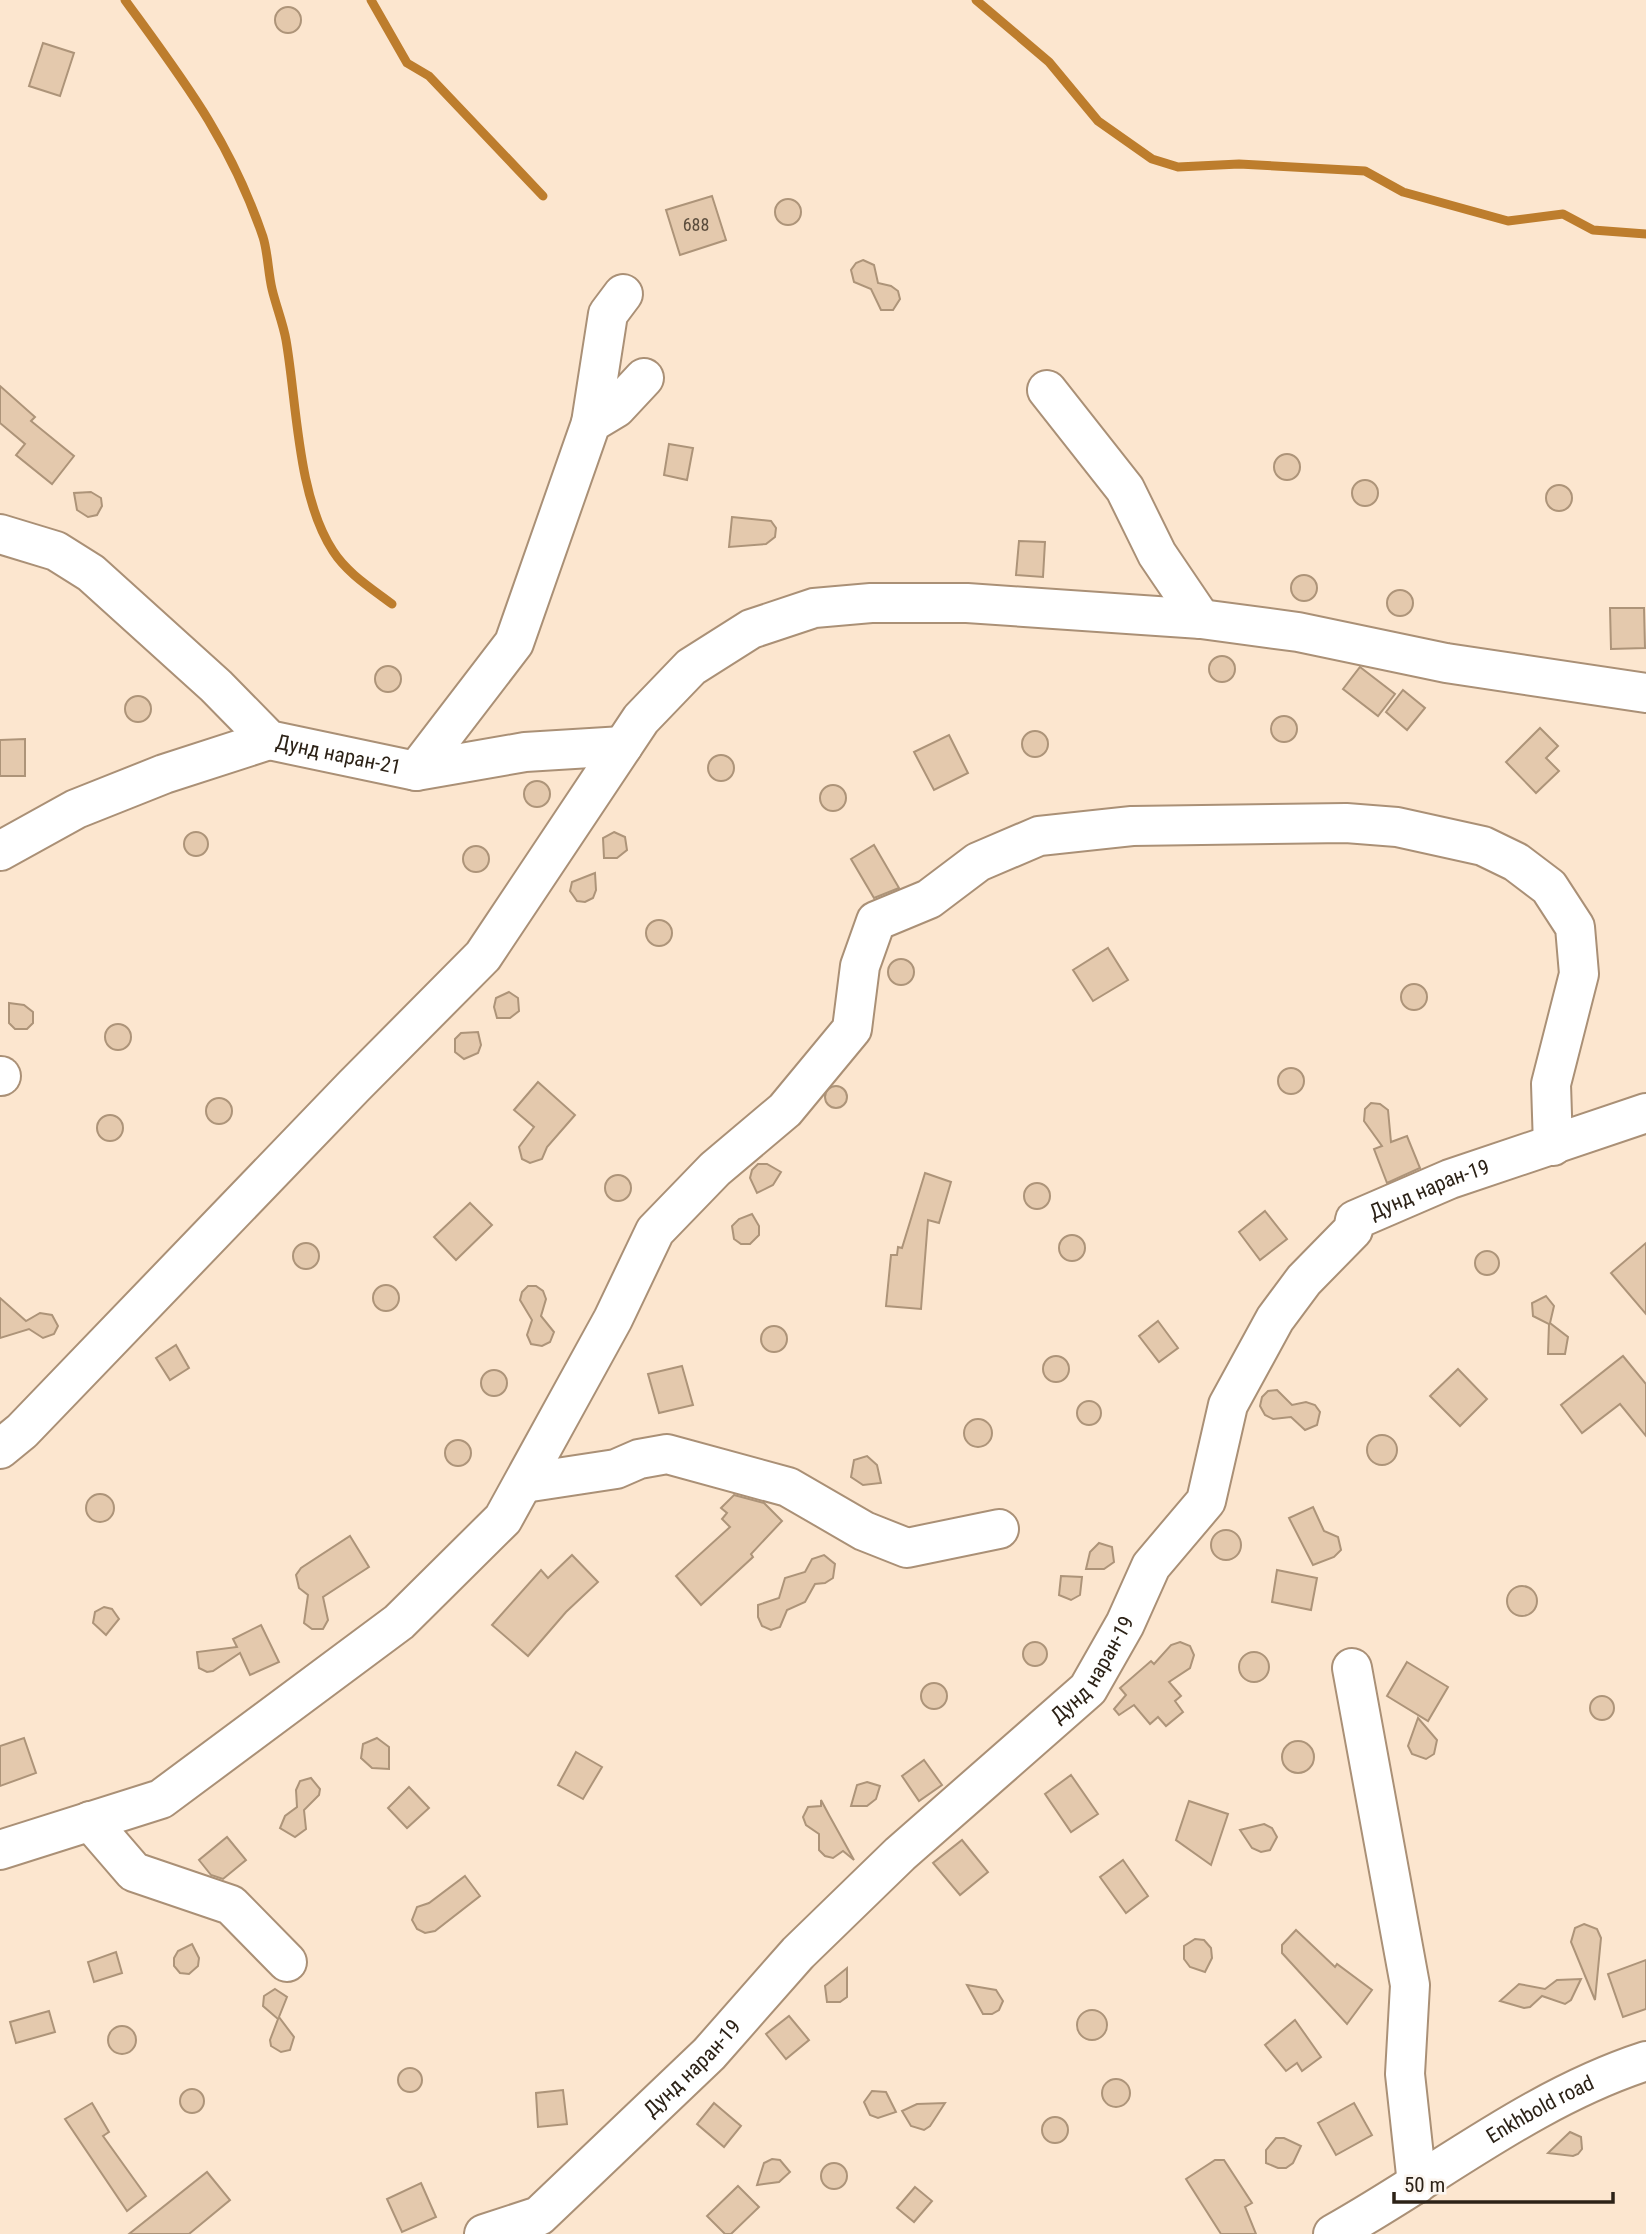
<svg xmlns="http://www.w3.org/2000/svg" width="1646" height="2234" viewBox="0 0 1646 2234" font-family="'Roboto Condensed',sans-serif">
  <rect width="100%" height="100%" fill="#fce6cf"/>
  <g fill="none" stroke-linecap="round" stroke-linejoin="round">
    <g stroke="#bd7d2d" stroke-width="9">
      <path d="M125 0C184 81 230 140 263 237 268 253 268 272 272 289 276 306 283 323 286 340 297 403 297 496 333 551 347 573 371 588 392 604"/>
      <path d="M371 0 407 63 429 76 543 196"/>
      <path d="M976 0 1049 62 1098 121 1152 159 1178 167 1239 164 1365 171 1403 192 1508 221 1563 214 1593 230 1646 234"/>
    </g>
  </g>
  <g fill="#e4c9ad" stroke="#ad9479" stroke-width="2">
    <circle cx="288" cy="20" r="13"/>
    <path d="M43 43 74 53 60 96 29 86Z"/>
    <path d="M712 196 726 240 680 255 666 210Z"/>
    <circle cx="788" cy="212" r="13"/>
    <path d="M863 260 874 265 878 283 891 286 898 291 900 299 893 310H881L871 289 854 282 851 270 856 263Z"/>
    <path d="M0 386 35 417 31 421 74 456 52 484 16 455 25 444 0 423Z"/>
    <path d="M669 444 693 448 687 480 664 475Z"/>
    <circle cx="1287" cy="467" r="13"/>
    <circle cx="1365" cy="493" r="13"/>
    <circle cx="1559" cy="498" r="13"/>
    <path d="M91 492 101 498 102 506 97 515 88 517 77 510 74 493Z"/>
    <path d="M732 517 771 521 776 528 775 537 766 544 729 547Z"/>
    <path d="M1019 541 1045 542 1043 577 1016 575Z"/>
    <circle cx="1304" cy="588" r="13"/>
    <circle cx="1400" cy="603" r="13"/>
    <path d="M1610 608H1644L1645 648 1611 649Z"/>
    <circle cx="1222" cy="669" r="13"/>
    <circle cx="388" cy="679" r="13"/>
    <path d="M1360 667 1395 694 1378 716 1343 689Z"/>
    <path d="M1403 690 1425 708 1407 730 1386 712Z"/>
    <circle cx="138" cy="709" r="13"/>
    <circle cx="1284" cy="729" r="13"/>
    <path d="M1540 728 1558 746 1546 758 1559 771 1536 793 1506 762Z"/>
    <circle cx="1035" cy="744" r="13"/>
    <path d="M949 735 968 773 934 790 914 752Z"/>
    <path d="M25 739V776H0V740Z"/>
    <circle cx="721" cy="768" r="13"/>
    <circle cx="537" cy="794" r="13"/>
    <circle cx="833" cy="798" r="13"/>
    <circle cx="196" cy="844" r="12"/>
    <path d="M614 832 625 837 627 850 617 858H604L603 838Z"/>
    <path d="M874 845 899 888 874 898 851 859Z"/>
    <circle cx="476" cy="859" r="13"/>
    <path d="M595 873 596 890 593 898 585 902 577 901 570 891 572 882Z"/>
    <circle cx="659" cy="933" r="13"/>
    <path d="M1108 948 1128 980 1093 1001 1073 970Z"/>
    <circle cx="901" cy="972" r="13"/>
    <circle cx="1414" cy="997" r="13"/>
    <path d="M509 992 518 998 519 1011 510 1018H497L494 1007 496 998Z"/>
    <path d="M9 1003 24 1005 33 1012V1023L27 1029H15L9 1023Z"/>
    <circle cx="118" cy="1037" r="13"/>
    <path d="M478 1032 481 1045 478 1053 464 1059 455 1052V1039L461 1033Z"/>
    <circle cx="1291" cy="1081" r="13"/>
    <path d="M538 1082 575 1115 547 1147 542 1159 530 1163 522 1159 519 1147 534 1127 514 1110Z"/>
    <circle cx="836" cy="1097" r="11"/>
    <circle cx="219" cy="1111" r="13"/>
    <path d="M1371 1103 1380 1104 1388 1110 1391 1142 1407 1136 1420 1168 1387 1183 1374 1149 1382 1146 1364 1121 1365 1109Z"/>
    <circle cx="110" cy="1128" r="13"/>
    <path d="M758 1164H767L781 1172 773 1185 757 1193 750 1178 752 1170Z"/>
    <path d="M925 1173 951 1182 939 1223 928 1220 921 1309 886 1306 891 1255H897L898 1247 902 1248Z"/>
    <circle cx="618" cy="1188" r="13"/>
    <circle cx="1037" cy="1196" r="13"/>
    <path d="M470 1203 492 1225 456 1260 434 1237Z"/>
    <path d="M1265 1211 1287 1239 1260 1260 1239 1232Z"/>
    <path d="M752 1214 759 1226V1235L750 1244H741L734 1239 732 1226 739 1219Z"/>
    <circle cx="1072" cy="1248" r="13"/>
    <path d="M1646 1243V1314L1611 1273Z"/>
    <circle cx="306" cy="1256" r="13"/>
    <circle cx="1487" cy="1263" r="12"/>
    <circle cx="386" cy="1298" r="13"/>
    <path d="M528 1286H536L543 1291 546 1299 541 1316 554 1332 550 1342 542 1346 531 1344 527 1335 532 1320 520 1300 522 1292Z"/>
    <path d="M1546 1296 1554 1306 1550 1323 1568 1337 1565 1354H1548L1549 1324 1533 1316 1532 1303Z"/>
    <path d="M0 1298 26 1321 40 1313 52 1315 58 1326 54 1334 43 1338 29 1329 0 1338Z"/>
    <path d="M1158 1321 1178 1348 1159 1362 1139 1336Z"/>
    <circle cx="774" cy="1339" r="13"/>
    <path d="M176 1345 189 1368 170 1380 156 1358Z"/>
    <path d="M1623 1356 1646 1384V1436L1620 1404 1582 1433 1561 1405Z"/>
    <circle cx="1056" cy="1369" r="13"/>
    <path d="M682 1366 693 1405 659 1413 648 1374Z"/>
    <path d="M1458 1369 1487 1399 1460 1426 1430 1396Z"/>
    <circle cx="494" cy="1383" r="13"/>
    <path d="M1277 1390 1292 1405 1306 1402 1315 1405 1320 1412 1317 1425 1305 1430 1291 1417 1273 1419 1265 1415 1260 1406 1262 1397 1268 1391Z"/>
    <circle cx="1089" cy="1413" r="12"/>
    <circle cx="978" cy="1433" r="14"/>
    <circle cx="1382" cy="1450" r="15"/>
    <circle cx="458" cy="1453" r="13"/>
    <path d="M867 1456 877 1465 881 1483 863 1485 851 1477 854 1460Z"/>
    <circle cx="100" cy="1508" r="14"/>
    <path d="M734 1495 764 1503 782 1521 751 1554 753 1557 701 1605 676 1576 730 1527 722 1519 727 1513 721 1508Z"/>
    <path d="M1313 1507 1324 1531 1338 1537 1341 1550 1334 1557 1313 1565 1289 1518Z"/>
    <circle cx="1226" cy="1545" r="15"/>
    <path d="M350 1536 369 1567 323 1597 328 1620 323 1629H312L304 1623 308 1595 299 1588 296 1575 301 1568Z"/>
    <path d="M1099 1543 1112 1547 1114 1562 1104 1569H1086L1090 1552Z"/>
    <path d="M572 1555 598 1582 566 1612 528 1656 492 1625 541 1570 548 1578Z"/>
    <path d="M824 1555 835 1564 833 1578 825 1583 815 1584 805 1602 787 1610 780 1627 771 1630 762 1626 758 1617V1605L779 1598 785 1578 805 1572 812 1559Z"/>
    <path d="M1277 1570 1317 1578 1311 1610 1272 1602Z"/>
    <path d="M1061 1576 1082 1577 1080 1595 1071 1600 1059 1595Z"/>
    <circle cx="1522" cy="1601" r="15"/>
    <path d="M104 1607 112 1609 119 1619 106 1635 93 1623 95 1612Z"/>
    <path d="M261 1625 279 1662 250 1675 240 1653 213 1671 207 1672 199 1668 197 1652 237 1647 233 1639Z"/>
    <path d="M1180 1642 1190 1646 1194 1655 1190 1668 1169 1682 1181 1696 1175 1701 1183 1712 1166 1726 1158 1717 1150 1724 1134 1705 1119 1715 1114 1709 1126 1695 1120 1688 1151 1661 1154 1664 1171 1645Z"/>
    <circle cx="1035" cy="1654" r="12"/>
    <circle cx="1254" cy="1667" r="15"/>
    <path d="M1407 1662 1448 1687 1428 1721 1387 1696Z"/>
    <circle cx="934" cy="1696" r="13"/>
    <circle cx="1602" cy="1708" r="12"/>
    <path d="M1418 1718 1437 1740 1434 1754 1426 1759 1412 1754 1408 1746Z"/>
    <path d="M24 1738 36 1773 0 1786V1746Z"/>
    <path d="M377 1738 389 1747V1769L372 1768 361 1758 363 1744Z"/>
    <circle cx="1298" cy="1757" r="16"/>
    <path d="M576 1752 602 1767 583 1799 558 1785Z"/>
    <path d="M924 1760 942 1785 919 1801 902 1776Z"/>
    <path d="M1071 1775 1098 1814 1071 1832 1045 1794Z"/>
    <path d="M311 1778 320 1789 319 1795 304 1810 306 1829 295 1837 280 1828 285 1816 297 1807 296 1790 300 1781Z"/>
    <path d="M867 1782 880 1786 876 1799 867 1806H851L857 1785Z"/>
    <path d="M409 1787 429 1808 407 1828 388 1808Z"/>
    <path d="M821 1800 829 1815 854 1860 843 1851 833 1858 825 1856 819 1850V1834L806 1825 803 1817 808 1807 821 1806Z"/>
    <path d="M1189 1801 1228 1814 1211 1865 1176 1840Z"/>
    <path d="M1264 1824 1272 1828 1277 1837 1270 1850 1261 1852 1252 1848 1240 1830Z"/>
    <path d="M227 1837 246 1860 223 1879 211 1875 199 1860Z"/>
    <path d="M962 1840 988 1872 960 1895 933 1863Z"/>
    <path d="M1123 1860 1148 1896 1126 1913 1100 1877Z"/>
    <path d="M465 1876 480 1896 435 1931 425 1933 417 1929 412 1920 417 1907 429 1903Z"/>
    <path d="M1584 1924 1597 1929 1601 1938 1595 2000 1571 1942 1575 1928Z"/>
    <path d="M1296 1930 1335 1967 1337 1964 1372 1990 1347 2024 1282 1953V1945Z"/>
    <path d="M1195 1939 1204 1940 1211 1948 1212 1958 1205 1972 1190 1967 1184 1959V1946Z"/>
    <path d="M192 1944 199 1958 198 1966 189 1974 180 1973 174 1966V1958L178 1951Z"/>
    <path d="M116 1952 122 1973 94 1982 88 1962Z"/>
    <path d="M1646 1960V2009L1623 2017 1608 1974Z"/>
    <path d="M847 1968V1997L840 2002H827L825 1986Z"/>
    <path d="M1581 1979 1571 2000 1565 2004 1542 1996 1530 2007 1524 2008 1500 2001 1519 1984 1545 1989 1557 1980Z"/>
    <path d="M967 1985 996 1990 1003 2001 999 2010 992 2014H983Z"/>
    <path d="M275 1989 287 1997 279 2017 294 2037 290 2050 281 2052 271 2046 270 2040 278 2019 263 2006 264 1996Z"/>
    <circle cx="1092" cy="2025" r="15"/>
    <path d="M49 2011 55 2032 16 2043 10 2022Z"/>
    <path d="M789 2016 809 2040 786 2059 766 2034Z"/>
    <path d="M1295 2020 1321 2057 1302 2071 1297 2063 1286 2071 1265 2045Z"/>
    <circle cx="122" cy="2040" r="14"/>
    <circle cx="410" cy="2080" r="12"/>
    <circle cx="1116" cy="2093" r="14"/>
    <circle cx="192" cy="2101" r="12"/>
    <path d="M563 2090 567 2124 538 2127 536 2093Z"/>
    <path d="M872 2091 886 2092 896 2112 878 2118 870 2115 864 2102Z"/>
    <path d="M92 2103 109 2132 103 2136 146 2196 127 2211 65 2119Z"/>
    <path d="M714 2103 741 2126 724 2147 697 2124Z"/>
    <path d="M945 2103 930 2126 924 2130 911 2126 902 2111 917 2104Z"/>
    <path d="M1354 2103 1372 2135 1336 2155 1318 2123Z"/>
    <circle cx="1055" cy="2130" r="13"/>
    <path d="M1570 2132 1581 2137 1582 2149 1578 2154 1573 2156 1548 2153Z"/>
    <path d="M1276 2138H1284L1301 2146 1293 2163 1286 2168H1278L1266 2163V2150Z"/>
    <path d="M772 2159 780 2160 790 2172 779 2182 757 2185 764 2163Z"/>
    <path d="M1215 2160H1224L1252 2203 1245 2207 1256 2234H1221L1186 2179Z"/>
    <circle cx="834" cy="2176" r="13"/>
    <path d="M207 2172 230 2200 189 2234H129Z"/>
    <path d="M421 2183 436 2217 402 2232 387 2199Z"/>
    <path d="M738 2186 759 2207 731 2234H725L707 2216Z"/>
    <path d="M915 2187 932 2201 914 2222 897 2208Z"/>
  </g>
  <g fill="none" stroke-linecap="round" stroke-linejoin="round">
    <defs>
      <g id="minor">
        <path d="M1047 390 1125 489 1157 554 1201 619"/>
        <path d="M591 423 608 314 623 294"/>
        <path id="s1" d="M0 534 56 551 91 573 216 686 269 740 416 771 525 752 623 746"/>
        <path d="M416 771 514 643 591 423 616 408 644 378"/>
        <path d="M0 851 76 809 164 774 269 740"/>
        <path d="M0 1076H1"/>
        <path d="M0 1449 22 1431 354 1086 483 956 641 719 691 667 751 629 814 608 871 603H967L1201 619 1298 632 1446 663 1646 693"/>
        <path d="M524 1483 616 1469 639 1459 667 1454 788 1487 864 1531 907 1548 999 1529"/>
        <path d="M1352 1668 1410 1985 1405 2074 1417 2184"/>
        <path d="M90 1821 134 1872 231 1905 287 1962"/>
        <path d="M0 1850 161 1799 399 1622 503 1519 613 1319 655 1231 715 1169 785 1110 852 1029 860 966 876 921 929 899 978 862 1039 836 1132 826 1346 823 1397 827 1483 846 1516 862 1549 887 1575 927 1579 974 1551 1084 1553 1146"/>
        <path id="s2" d="M484 2234 539 2216 709 2054 798 1953 900 1854 1088 1689 1125 1624 1151 1566 1206 1501 1228 1405 1275 1319 1304 1280 1353 1230 1355 1220 1450 1179 1646 1113"/>
        <path id="s3" d="M1333 2234C1437 2176 1532 2098 1646 2061"/>
      </g>
    </defs>
    <use href="#minor" stroke="#aa9076" stroke-width="42"/>
    <use href="#minor" stroke="#fff" stroke-width="38"/>
  </g>
  <g text-anchor="middle" stroke-width="7" stroke-linejoin="round" paint-order="stroke">
    <g font-size="18" fill="#5a4c3c">
      <text x="696" y="231">688</text>
    </g>
    <g font-size="21" fill="#2c2217" stroke="#fcf6f0">
      <text dy="7" stroke="none"><textPath href="#s1" startOffset="415">Дунд наран-21</textPath></text>
      <text dy="7" stroke="none"><textPath href="#s2" startOffset="1449">Дунд наран-19</textPath></text>
      <text dy="7" stroke="none"><textPath href="#s2" startOffset="838">Дунд наран-19</textPath></text>
      <text dy="7" stroke="none"><textPath href="#s2" startOffset="271">Дунд наран-19</textPath></text>
      <text dy="7" stroke="none"><textPath href="#s3" startOffset="242">Enkhbold road</textPath></text>
    </g>
  </g>
  <path d="M1394 2192v10h219v-10" fill="none" stroke="#2c2217" stroke-width="3.5"/>
  <text x="1404" y="2192" font-size="21" fill="#2c2217" stroke="#fcf6f0" stroke-width="5" paint-order="stroke">50 m</text>
</svg>
